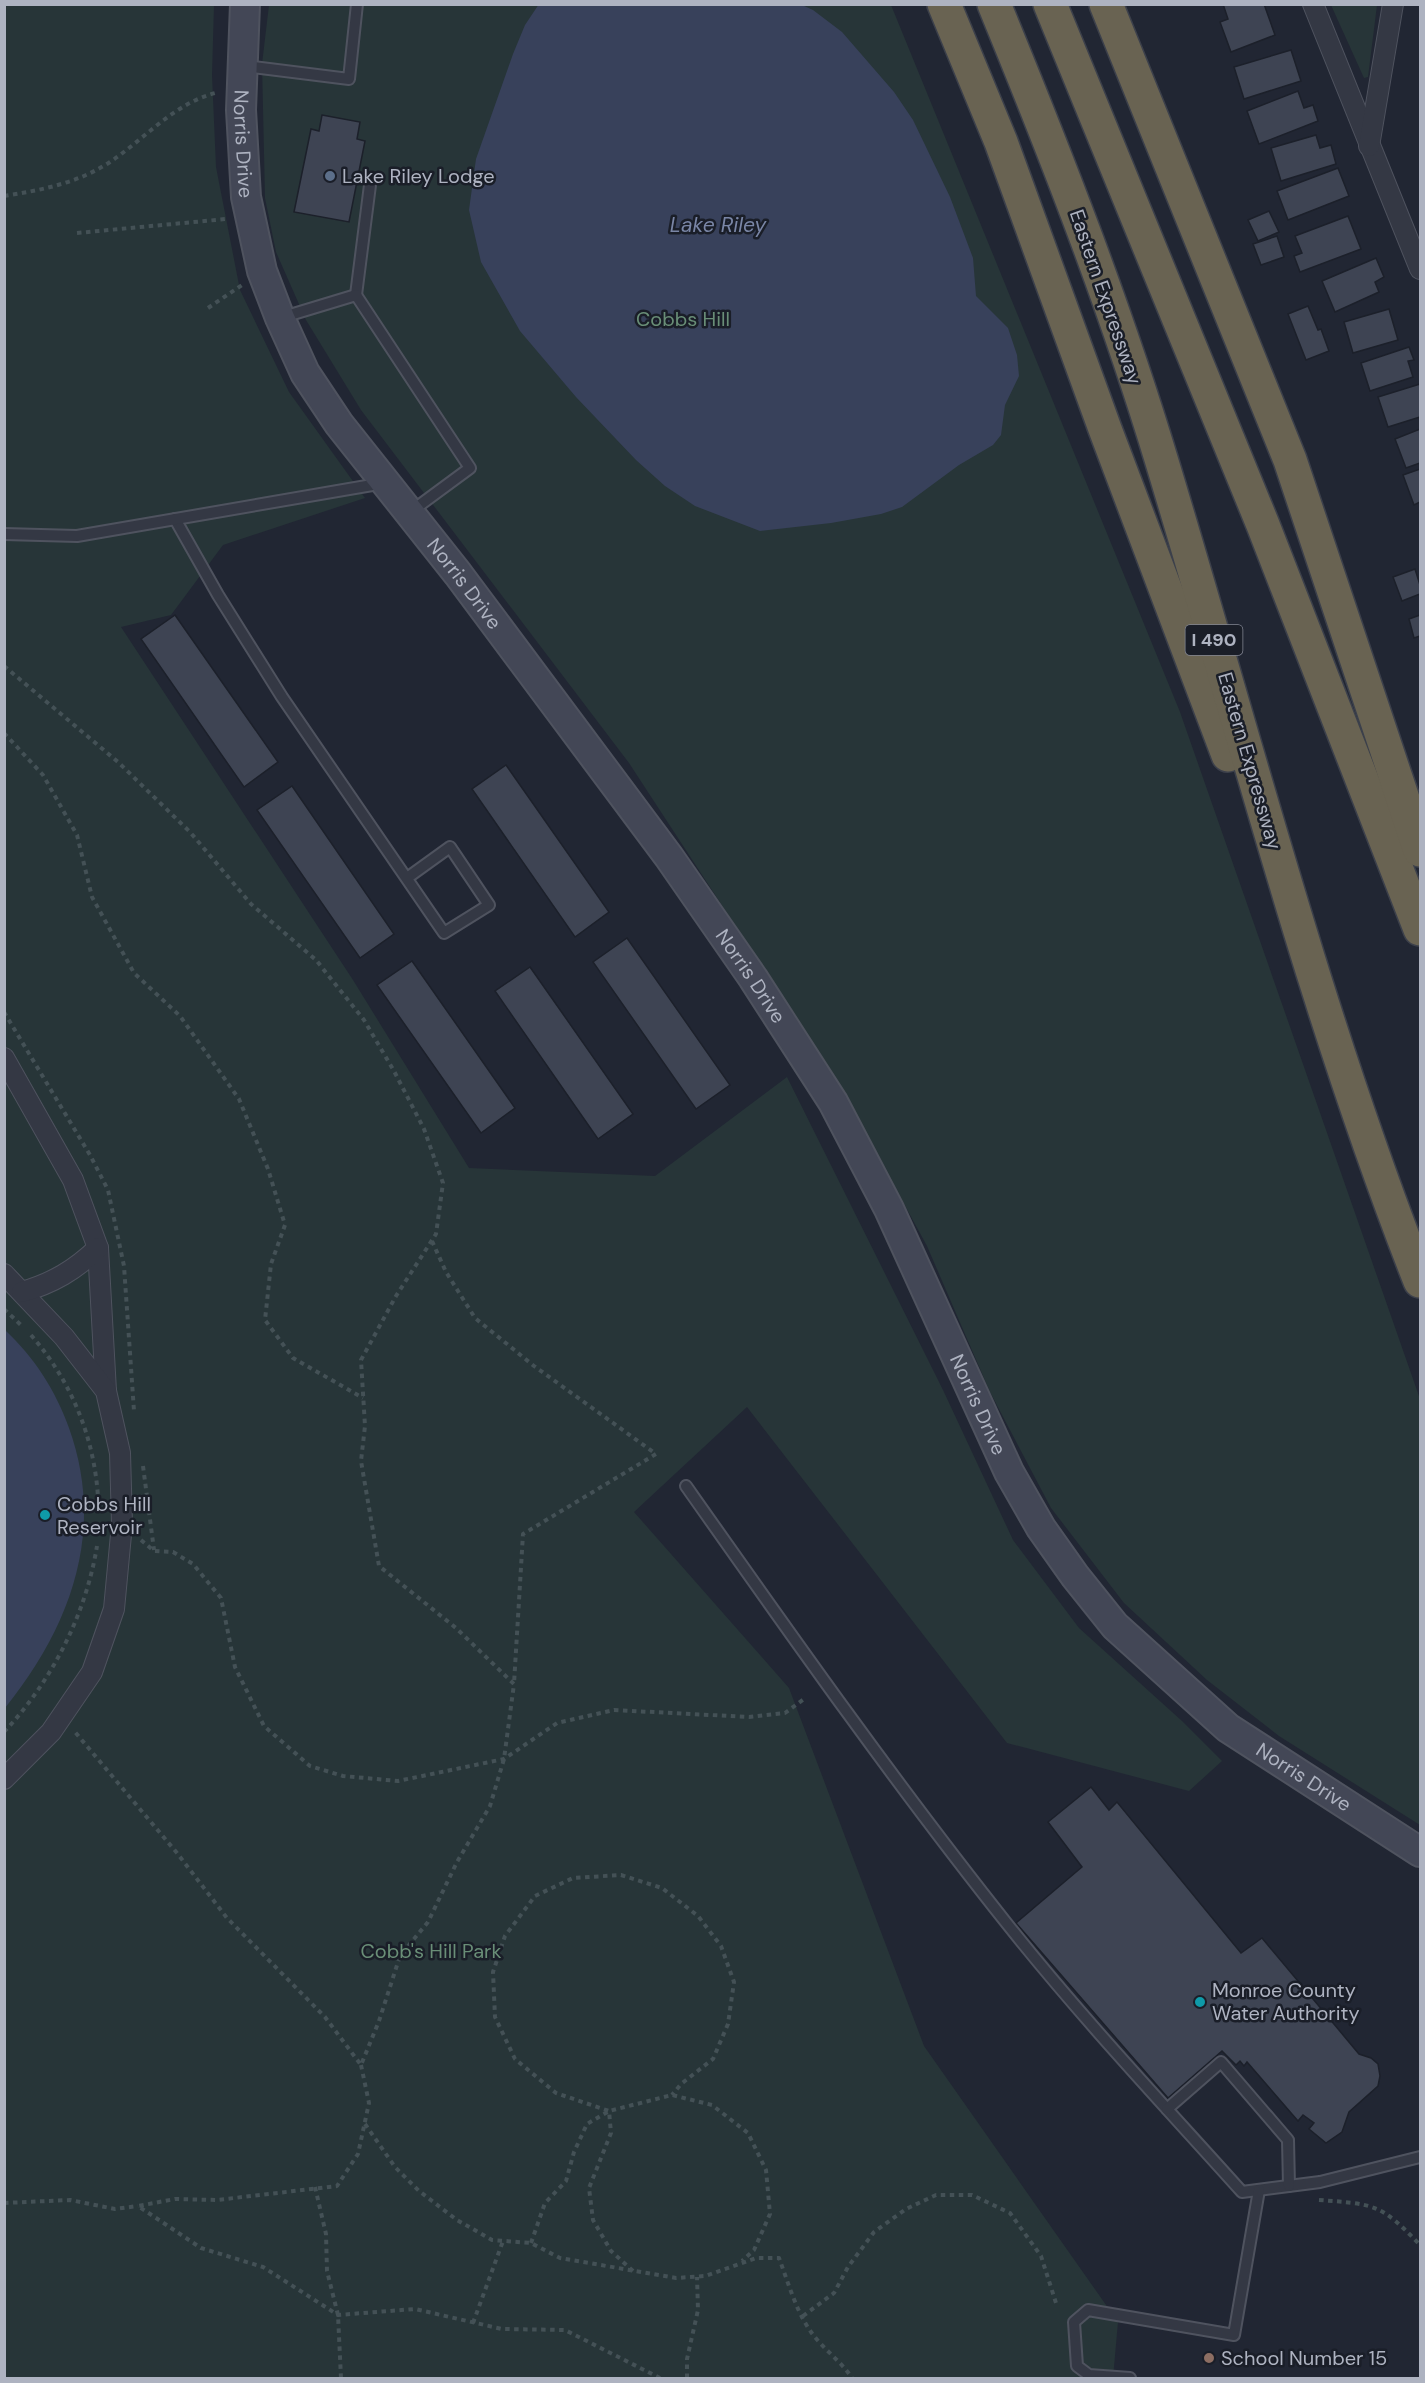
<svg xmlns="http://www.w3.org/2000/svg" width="1425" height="2383" viewBox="0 0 1425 2383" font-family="'DM Sans',sans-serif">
  <rect width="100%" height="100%" fill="#212633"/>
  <g fill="#273538">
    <path d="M4 5H214L212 75 216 167 240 290 289 392 365 498 223 545 171 615 121 627 353 980 469 1168 655 1176 787 1077 943 1390 1013 1540 1079 1628 1182 1721 1222 1761 1189 1791 1007 1743 747 1407 634 1512 789 1688 924 2046 1118 2322 1113 2378H5Z"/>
    <path d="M269 5H891L1180 712 1420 1399V1825L1279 1736 1207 1680 1124 1603 1051 1508 990 1392 927 1246 838 1083 629 763 361 410 306 320 276 252 265 198 262 64Z"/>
    <path d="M1331 5H1377L1368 77 1364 78Z"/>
  </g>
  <g fill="#38415b">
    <path d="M539 4 802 5 813 10 842 32 894 92 913 120 950 197 973 258 976 296 1008 328 1017 355 1019 376 1005 405 1001 435 993 445 959 465 902 507 881 514 831 523 760 531 695 506 665 486 636 460 576 397 520 331 481 262 469 210 476 159 513 54 525 25Z"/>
    <path d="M5 1330C34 1357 56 1391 69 1428 106 1531 71 1626 5 1708Z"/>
  </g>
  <g fill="#3e4453" stroke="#1c202a" stroke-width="1.5">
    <path d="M1223 4H1264L1275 35 1231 52 1220 22 1228 19Z"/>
    <path d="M1291 50 1301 81 1244 99 1234 67Z"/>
    <path d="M1298 91 1304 108 1313 105 1318 121 1259 144 1247 111Z"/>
    <path d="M322 115 360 122 357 139 365 141 349 222 294 212 311 129 319 131Z"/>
    <path d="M1316 135 1320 148 1331 145 1336 164 1281 181 1271 148Z"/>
    <path d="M1338 168 1349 196 1288 220 1277 191Z"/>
    <path d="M1269 211 1279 232 1258 241 1248 220Z"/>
    <path d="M1348 216 1361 249 1300 272 1294 256 1302 253 1295 236Z"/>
    <path d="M1277 236 1284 257 1261 265 1253 244Z"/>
    <path d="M1376 258 1384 277 1375 282 1379 292 1335 312 1322 281Z"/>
    <path d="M1308 306 1318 330 1321 329 1329 351 1306 360 1288 314Z"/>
    <path d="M1389 309 1398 340 1353 353 1344 322Z"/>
    <path d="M1409 347 1414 360 1408 361 1413 377 1370 391 1361 363Z"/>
    <path d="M1420 384V417L1388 427 1378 397Z"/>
    <path d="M1420 429V463L1406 468 1395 439Z"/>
    <path d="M1420 469V502L1414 505 1403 475Z"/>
    <path d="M1415 569 1420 585V594L1402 601 1393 577Z"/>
    <path d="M175 615 278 762 244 787 141 639Z"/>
    <path d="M1420 615V636L1414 638 1409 619Z"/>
    <path d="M506 765 609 912 575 937 472 789Z"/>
    <path d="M292 786 394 934 360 958 257 810Z"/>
    <path d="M627 938 730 1085 696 1109 593 962Z"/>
    <path d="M412 961 515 1108 481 1133 377 985Z"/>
    <path d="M530 967 633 1114 598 1139 495 991Z"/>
    <path d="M1091 1787 1109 1810 1117 1802 1241 1953 1262 1938 1359 2054 1371 2058 1378 2064 1380 2076 1378 2086 1349 2112 1342 2132 1326 2143 1309 2129 1314 2123 1303 2115 1298 2121 1247 2062 1244 2066 1240 2061 1236 2065 1222 2051 1168 2098 1016 1923 1082 1867 1048 1822Z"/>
  </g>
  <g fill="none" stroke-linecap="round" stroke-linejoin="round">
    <defs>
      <g id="lane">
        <path d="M245 66 349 79 357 4"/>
        <path d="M356 295 370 185"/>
        <path d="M280 318 356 295 470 468 409 513"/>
        <path d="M175 519 218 595 282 697 444 933 489 905 450 847 407 878"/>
        <path d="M4 534 77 536 384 483"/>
        <path d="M686 1486C791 1635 895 1783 1008 1925 1082 2018 1163 2104 1242 2192L1320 2182 1420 2157"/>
        <path d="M1167 2109 1221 2062 1288 2140 1289 2186"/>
        <path d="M1130 2378 1089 2375 1077 2366 1074 2322 1088 2310 1234 2335 1259 2190"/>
      </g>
      <g id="street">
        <path d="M1313 4 1420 269"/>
        <path d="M1369 146 1393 4"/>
        <path d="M4 1058 73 1180 98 1248 106 1391"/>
        <path d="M4 1274 64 1337 106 1391 120 1453 122 1524 114 1609 92 1672 51 1732 4 1779"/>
        <path d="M22 1292C53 1283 75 1270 98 1248"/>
      </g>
      <g id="secondary">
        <path id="s1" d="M245 4 241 110 246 197 262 271 280 318 305 373 339 424 458 574 669 857 753 978 833 1102 889 1209 1009 1472 1041 1528 1075 1576 1115 1626 1228 1728 1420 1852"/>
      </g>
      <g id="highway">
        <path d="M944 4 1001 142 1105 429 1228 755"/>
        <path d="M994 4C1056 155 1115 306 1162 462 1245 736 1315 1014 1420 1281"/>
        <path d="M1050 4 1263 525 1420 929"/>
        <path d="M1106 4 1290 460 1420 850"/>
      </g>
    </defs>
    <use href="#lane" stroke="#4f535f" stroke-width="14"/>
    <use href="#street" stroke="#4f535f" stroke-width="22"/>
    <use href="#secondary" stroke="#4f535f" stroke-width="32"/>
    <use href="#highway" stroke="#3c404b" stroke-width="36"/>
    <g stroke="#445156" stroke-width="4" stroke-dasharray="4.5 4.5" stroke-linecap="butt">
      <path d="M4 196C42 190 78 183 110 162 146 138 175 102 219 92"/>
      <path d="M77 233 226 219"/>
      <path d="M208 308 242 285"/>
      <path d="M4 666 118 762 190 832 251 904 316 960 364 1020 394 1071 424 1129 443 1183 436 1234 396 1296 361 1360 365 1426 361 1461 379 1566 456 1628 514 1684 504 1759 490 1806 457 1862 428 1922 400 1956 379 2021 361 2065 325 2017 227 1918 177 1853 75 1732"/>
      <path d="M4 733 43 775 77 835 92 897 134 973 180 1016 239 1099 268 1169 285 1225 271 1264 265 1320 293 1358 363 1398"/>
      <path d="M4 1012 90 1155 108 1190 124 1266 134 1411"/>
      <path d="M432 1241 446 1272 475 1318 534 1366 656 1454 523 1534 514 1684"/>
      <path d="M4 1309 21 1325"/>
      <path d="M31 1335C71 1381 94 1436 98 1497"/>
      <path d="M143 1466 154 1550"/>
      <path d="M141 1540 154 1551 173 1552 193 1564 221 1598 235 1667 264 1726 310 1766 343 1776 398 1781 504 1759 557 1723 614 1710 749 1717 785 1713 804 1699"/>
      <path d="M4 1732C52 1681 86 1614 97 1546"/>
      <path d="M361 2065 369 2103 358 2154 337 2186 217 2200 175 2199 138 2206 201 2248 263 2267 338 2315 415 2309 502 2329 565 2330 660 2378"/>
      <path d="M365 2124 395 2167 419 2191 457 2220 492 2240 531 2243 560 2258 676 2278 705 2276 756 2258H779C788 2282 796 2311 811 2332 823 2349 841 2361 852 2378"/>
      <path d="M315 2187 326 2234 327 2271 338 2315 341 2378"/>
      <path d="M1319 2200C1375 2204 1381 2204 1420 2245"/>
      <path d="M4 2203 70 2200 115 2209 138 2206"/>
      <path d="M531 2243 545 2203 566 2181 574 2152 587 2124 609 2111 672 2095 712 2105 748 2133 766 2170 770 2214 754 2250 742 2261"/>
      <path d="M633 2271 611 2251 593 2220 589 2188 611 2133 609 2111 556 2093 515 2059 495 2017 493 1972 505 1936 535 1896 573 1878 621 1875 662 1888 698 1916 721 1946 734 1982 728 2024 713 2059 681 2084 672 2095"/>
      <path d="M803 2316 834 2293 848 2267 874 2232 906 2209 936 2195H972L1010 2213 1041 2256 1056 2303"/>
      <path d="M473 2323 503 2241"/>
      <path d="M687 2378V2359L698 2310 697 2277"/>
    </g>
    <use href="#lane" stroke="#343844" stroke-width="10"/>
    <use href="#street" stroke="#343844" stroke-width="20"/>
    <use href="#secondary" stroke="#434756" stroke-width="28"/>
    <use href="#highway" stroke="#696352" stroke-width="33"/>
  </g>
  <circle fill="#5c6f8a" stroke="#1a1e28" stroke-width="2" cx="330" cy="176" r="6"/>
  <g fill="#0f9aa8" stroke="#1a1e28" stroke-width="2">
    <circle cx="45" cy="1515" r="6"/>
    <circle cx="1200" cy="2002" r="6"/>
  </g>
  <circle fill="#8d6e63" stroke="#1a1e28" stroke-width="2" cx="1209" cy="2358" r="6"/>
  <g text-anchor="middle" stroke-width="5" stroke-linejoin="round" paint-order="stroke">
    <rect fill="#1a1e28" stroke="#828693" stroke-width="1.5" x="1185.5" y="625" width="57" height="30" rx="4.5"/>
    <g font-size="18" font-weight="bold" fill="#aeb3c1">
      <text x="1214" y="646">I 490</text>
    </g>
    <g font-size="20" fill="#aeb3c1" stroke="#1a1e28">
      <text dy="7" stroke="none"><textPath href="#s1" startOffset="140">Norris Drive</textPath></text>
      <text transform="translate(1106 297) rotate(71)" y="7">Eastern Expressway</text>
      <text dy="7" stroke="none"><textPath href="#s1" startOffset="644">Norris Drive</textPath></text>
      <text transform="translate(1250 761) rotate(74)" y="7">Eastern Expressway</text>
      <text dy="7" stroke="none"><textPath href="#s1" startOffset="1130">Norris Drive</textPath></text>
      <text dy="7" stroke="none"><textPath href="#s1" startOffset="1616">Norris Drive</textPath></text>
      <text dy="7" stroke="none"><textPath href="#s1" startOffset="2120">Norris Drive</textPath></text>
    </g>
    <g font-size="20" fill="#aeb3c1" stroke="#1a1e28" text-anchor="start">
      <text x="342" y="183">Lake Riley Lodge</text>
      <text x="57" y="1511">Cobbs Hill<tspan x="57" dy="23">Reservoir</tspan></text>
      <text x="1212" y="1997">Monroe County<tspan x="1212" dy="23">Water Authority</tspan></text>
      <text x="1221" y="2365">School Number 15</text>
    </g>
    <g font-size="20" fill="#698e77" stroke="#1a1e28">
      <text x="683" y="326">Cobbs Hill</text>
      <text x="431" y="1958">Cobb's Hill Park</text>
    </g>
    <g font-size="21" font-style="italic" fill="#7a86a6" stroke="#1a1e28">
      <text x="718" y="232">Lake Riley</text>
    </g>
  </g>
  <rect width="1425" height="2383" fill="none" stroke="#aeb3c1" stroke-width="12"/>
</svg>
